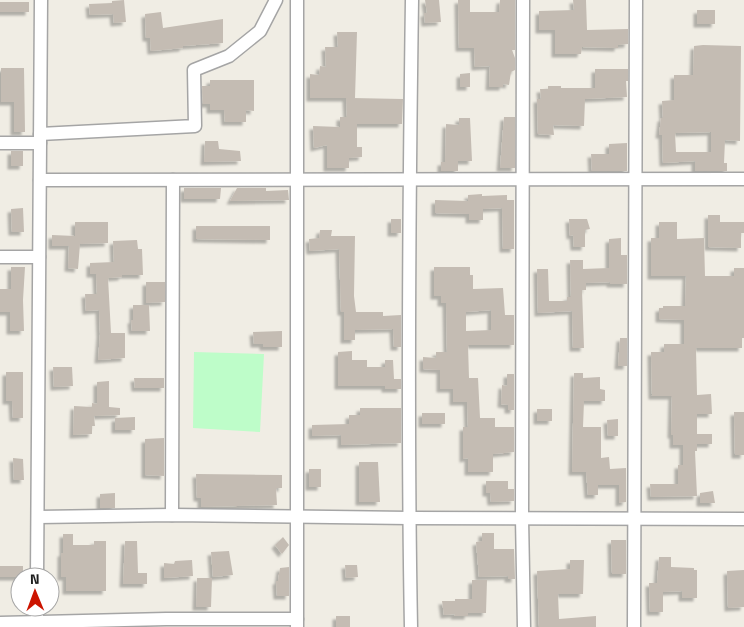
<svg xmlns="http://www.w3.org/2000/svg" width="744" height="627" viewBox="0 0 744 627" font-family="'Titillium Web',sans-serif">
  <defs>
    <filter id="shadow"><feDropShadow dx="-3.5" dy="3.5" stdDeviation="1" flood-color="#0004"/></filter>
  </defs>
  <rect width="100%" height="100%" fill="#f0ede4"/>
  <path fill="#befdc9" d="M194 352 264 354 260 432 193 428Z"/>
  <g fill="#c4bcb3" fill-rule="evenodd" filter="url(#shadow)">
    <path d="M124 0 126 22 114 23 113 14 90 15 89 4 112 3V1Z"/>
    <path d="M425 0H439L441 22 425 23 424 13H427Z"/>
    <path d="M458 0H470V12H499L500 0H515V50H512L515 58V70L511 72 509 85 503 84V87H489L490 66 475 67 474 48H459Z"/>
    <path d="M573 0H586L587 30 628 29V44L618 45V48L582 47 581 54H555V30H539V11L574 10Z"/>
    <rect x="0" y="2" width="29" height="10"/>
    <rect x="697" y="10" width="18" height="14"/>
    <path d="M161 12 163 28 223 19V43L183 46V48L151 51 150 38H146L145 14Z"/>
    <path d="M337 32H357L355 98H352L403 99 402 124H357V147H362V157L349 158V168H327V145L314 148 313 126 340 127V117H347L346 98H310V74L319 75 320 66 326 67 325 47H338Z"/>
    <path d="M703 45 741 46 740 141 725 140 724 163H727V171H695V161L663 163 662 135H659L661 118H663L662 101 674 100V75H693L694 46ZM711 132V152H676L675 133Z"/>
    <path d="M1 68H24L25 132H14V102H1Z"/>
    <path d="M595 69H628V81H626L627 97 585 99 584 126 553 125 554 135 538 134 537 99H541L540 89H548V86H561V88H595Z"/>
    <path d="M470 73V87H460V74Z"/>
    <path d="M210 80H254V111L246 110V122H225L224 110H210V104H203L202 86H210Z"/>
    <path d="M504 117H515V168H500Z"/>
    <path d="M459 118H470L472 161H458V171H441V162H445L446 124 459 125Z"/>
    <path d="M205 141H218L219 149 240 151 241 161 204 162Z"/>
    <path d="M627 143V171H592L591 154H609V144Z"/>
    <rect x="11" y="151" width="12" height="15"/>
    <path d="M184 188H221L220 199H184Z"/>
    <path d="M237 188H266V191L288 190 289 200 230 201Z"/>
    <path d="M482 194V196L507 195V200H514V249H503L502 208 483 209V220H469V214L435 213V200L468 201V195Z"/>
    <path d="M23 208 24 232H12L11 209Z"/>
    <path d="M708 215H720V222H744V233H741V248L708 247Z"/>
    <rect x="391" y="219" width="10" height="14"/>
    <path d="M569 219H587L590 229 585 230V247H574L573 235 570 236Z"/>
    <path d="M75 222H108V243L80 244 78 269 68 268 69 246H52V235L75 236Z"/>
    <path d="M659 222H677V239L704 238 705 276H734V268H744V338H742V348H696L697 395 711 394 712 414H697V434H712V444H697V451H695L697 496 651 497 650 484H678V465H683V445H673V435H671L672 396H652L651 352H664V344H684V320L659 319V308H663V306H685L686 276H651V238H659Z"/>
    <path d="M196 226H270V240L196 239Z"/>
    <path d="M320 230H332L331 236H355L354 296 356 312H383V316L401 315V347H394L393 329 355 330V340H344V312H341L339 249 310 251 309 239 319 238Z"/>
    <path d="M621 238V255H627V284H610V282L586 283V290H582L584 348H573L572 311 538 313 537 269H548L549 301H567V297H571L570 260H583V269L609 268V239Z"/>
    <path d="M137 240 138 249H142L143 275H122V277L108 278 111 333H125V358L98 360 100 334 99 310 86 311 85 294H97L96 274H90V263L114 262 113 241Z"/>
    <path d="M11 267H25L23 300 24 331H10V312H0V289H11Z"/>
    <path d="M434 267H470V275H473V289L503 288 505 315H514V345H468L469 378H478L480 418H495V427H514V452L493 454V472H468V458L463 459V427H468L467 402H453V389H440V370L423 369V357L436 358V352H447L446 303H441V296H434ZM491 310V330L466 331V312Z"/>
    <path d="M146 282H165V302L146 303Z"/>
    <path d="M133 305H149L150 331H132L131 320H133Z"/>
    <path d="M282 331V347H263V344H254L253 332Z"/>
    <path d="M620 338H627V366H618Z"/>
    <path d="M352 351V360H367V367H385V360H393L394 379H401V389H385V386H338V352Z"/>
    <path d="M53 367H72L73 386 54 387Z"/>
    <path d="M6 372H23V418H13L12 401H6Z"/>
    <path d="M574 373H583V378L600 377V389L605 390V401H584L583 427H601V458L609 457 610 469 626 468V502L619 503V485H598V495H588L586 472H572Z"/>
    <path d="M507 374H514V410H508V405L501 404 502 385 507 386Z"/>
    <path d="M134 378H164V388H135Z"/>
    <path d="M109 381V407L120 408V415L94 416 95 426H92V434L73 435 74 406 92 407V403L97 404V382Z"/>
    <path d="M360 408H401V443L341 445V435L312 436V425L349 424V415H360Z"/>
    <rect x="537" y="409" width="15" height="12"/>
    <path d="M734 412H744V455H735Z"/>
    <rect x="422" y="413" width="23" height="11"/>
    <path d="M135 417V430H115V418Z"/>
    <path d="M618 419V436H608L607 420Z"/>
    <path d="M164 438V476L145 475V439Z"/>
    <path d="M13 458 23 459 24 480H14Z"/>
    <path d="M359 462H378L380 502H359Z"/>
    <rect x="309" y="469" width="12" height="18"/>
    <path d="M196 474 282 475V488H276L277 505 201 507V498H197Z"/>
    <path d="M486 481H508V489H514V501L491 502 490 493H486Z"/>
    <path d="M713 491 715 503H700V493Z"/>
    <path d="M115 493V508H100V494Z"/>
    <path d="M482 533H494V549H514L515 579H508V576L479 577 476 542 482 541Z"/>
    <path d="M63 534H73V545H94V541H106V591H66V577H61V553H63Z"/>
    <path d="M283 537 289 545 282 554 275 545Z"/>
    <path d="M611 540H626V574H612Z"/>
    <path d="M125 541H137L138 573H147V584H123Z"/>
    <path d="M229 551 233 575 213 577 211 552Z"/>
    <path d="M659 557H671V567L694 568V570H697V598H682V591L663 592V612H650L649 583H657Z"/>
    <path d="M192 560 193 576 164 578V563L174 564 175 561Z"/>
    <path d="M570 560H584L583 594H558L559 619 596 616V627H539L537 571 570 569Z"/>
    <path d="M345 565H357L358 577 346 578Z"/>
    <rect x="0" y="566" width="23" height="11"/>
    <path d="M289 567V596H277L276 581H278L280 568Z"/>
    <path d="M744 570V607L728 608 727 571Z"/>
    <path d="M197 578H212L211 607H196Z"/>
    <path d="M472 580H487L486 613H468V616H454L455 614 444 615 442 601H455V599H472Z"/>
    <rect x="336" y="616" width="14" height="11"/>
  </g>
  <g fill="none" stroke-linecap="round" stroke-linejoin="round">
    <defs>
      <g id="minor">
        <path d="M523 0 522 518 524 627"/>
        <path d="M40 134 195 126 194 70 229 56 260 31 276 0"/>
        <path d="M0 143H40"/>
        <path d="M40 180 744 179"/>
        <path d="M0 257H39"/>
        <path d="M172 515 173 180"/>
        <path d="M38 517 172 515 409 518 744 519"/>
        <path d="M37 577 41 0"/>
        <path d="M0 623 166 619H297"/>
        <path d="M37 627V607"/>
        <path d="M297 627V0"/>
        <path d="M411 627C407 418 409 209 412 0"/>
        <path d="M634 627 636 0"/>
      </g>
    </defs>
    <use href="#minor" stroke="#a5a5a5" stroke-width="15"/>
    <use href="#minor" stroke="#fff" stroke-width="12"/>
  </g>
  <g transform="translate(35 592) rotate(359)"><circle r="24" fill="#ffffff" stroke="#a5a5a5"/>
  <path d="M0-4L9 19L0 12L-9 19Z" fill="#cc1400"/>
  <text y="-8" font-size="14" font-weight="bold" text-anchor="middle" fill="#1e1e1e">N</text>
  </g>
</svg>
